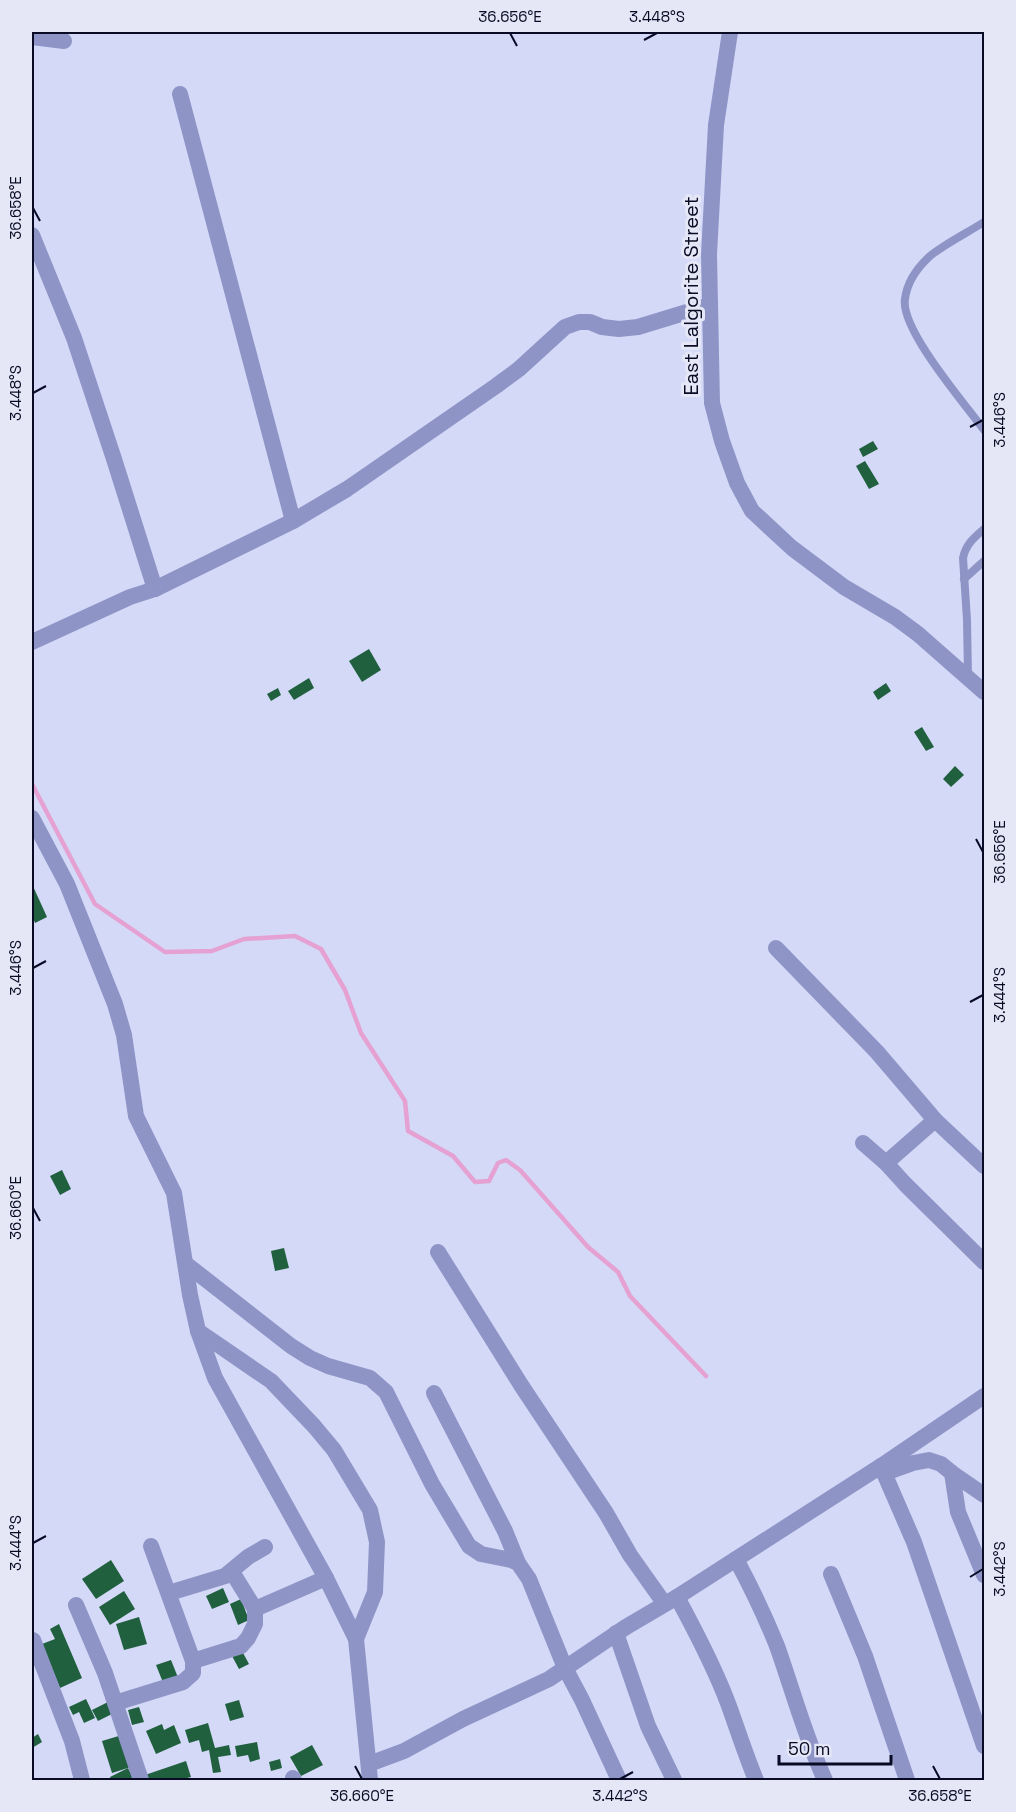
<svg xmlns="http://www.w3.org/2000/svg" width="1016" height="1812" viewBox="0 0 1016 1812" font-family="'Space Grotesk',sans-serif">
  <rect width="100%" height="100%" fill="#d4d9f8"/>
  <g fill="none" stroke-linecap="round" stroke-linejoin="round">
    <path stroke="#e5a1d1" stroke-width="4.5" d="M32 784 95 904 165 952 212 951 244 939 295 936 321 949 345 990 361 1033 405 1101 408 1131 453 1156 475 1182 489 1181 498 1163 506 1160 520 1170 588 1247 618 1272 630 1296 706 1376"/>
  </g>
  <g fill="#20603f">
    <path d="M873 441 878 449 863 457 859 449Z"/>
    <path d="M865 461 879 484 869 489 856 466Z"/>
    <path d="M369 649 381 670 362 682 349 661Z"/>
    <path d="M309 678 314 688 294 700 288 691Z"/>
    <path d="M886 683 891 691 878 700 873 692Z"/>
    <path d="M278 688 281 695 271 701 267 694Z"/>
    <path d="M922 727 934 747 926 751 914 732Z"/>
    <path d="M955 766 964 775 951 787 943 779Z"/>
    <path d="M32 884 47 917 35 923 32 915Z"/>
    <path d="M62 1170 71 1189 60 1195 50 1176Z"/>
    <path d="M284 1248 289 1268 275 1271 271 1251Z"/>
    <path d="M111 1560 124 1581 96 1599 82 1579Z"/>
    <path d="M223 1588 229 1602 212 1609 206 1596Z"/>
    <path d="M124 1591 135 1609 110 1625 99 1607Z"/>
    <path d="M241 1599 249 1620 238 1625 230 1604Z"/>
    <path d="M139 1617 147 1644 124 1650 116 1624Z"/>
    <path d="M59 1624 82 1678 60 1688 42 1644 55 1639 50 1629Z"/>
    <path d="M242 1651 249 1664 239 1669 232 1656Z"/>
    <path d="M171 1660 179 1680 164 1685 156 1665Z"/>
    <path d="M86 1699 95 1718 84 1723 79 1712 73 1715 69 1707Z"/>
    <path d="M239 1700 244 1717 230 1721 225 1704Z"/>
    <path d="M110 1701 116 1712 98 1721 92 1710Z"/>
    <path d="M139 1707 144 1722 132 1725 128 1710Z"/>
    <path d="M208 1723 215 1748 229 1745 231 1755 218 1757 221 1772 213 1773 209 1750 202 1752 199 1740 189 1743 185 1730Z"/>
    <path d="M162 1724 164 1730 174 1725 181 1743 156 1754 146 1731Z"/>
    <path d="M38 1734 42 1742 32 1748V1738Z"/>
    <path d="M122 1735 131 1767 112 1773 102 1741Z"/>
    <path d="M257 1742 260 1759 250 1762 248 1755 237 1757 235 1746Z"/>
    <path d="M312 1745 323 1765 301 1776 290 1757Z"/>
    <path d="M280 1759 282 1768 271 1771 269 1762Z"/>
    <path d="M186 1761 191 1777 180 1780H147L145 1775Z"/>
    <path d="M128 1768 134 1780H111L110 1777Z"/>
  </g>
  <g fill="none" stroke-linecap="round" stroke-linejoin="round">
    <g stroke="#8e95c6" stroke-width="8">
      <path d="M984 222C967 233 946 243 930 256 918 267 907 282 905 299 900 329 965 404 984 430"/>
      <path d="M964 579 984 561"/>
      <path d="M968 676 967 620 963 558C966 544 974 538 984 529"/>
    </g>
    <g stroke="#8e95c6" stroke-width="16">
      <path d="M730 32 716 125 709 254 712 403 722 441 737 483 752 511 792 548 844 587 895 617 918 634 984 692"/>
      <path d="M32 37 64 41"/>
      <path d="M180 94 293 521"/>
      <path d="M32 235 74 338 114 459 155 589"/>
      <path d="M32 642 130 597 155 589 293 521 347 489 496 386 519 369 565 327 579 322H590L602 327 619 329 638 327 710 305"/>
      <path d="M32 818 67 884 115 1004 124 1035 136 1116 174 1193 190 1295 198 1331 215 1378 326 1578 356 1639"/>
      <path d="M776 948 877 1052 935 1120 984 1166"/>
      <path d="M863 1143 886 1163 905 1184 984 1262"/>
      <path d="M886 1163 935 1120"/>
      <path d="M438 1252 521 1385 606 1513 630 1555 664 1603"/>
      <path d="M186 1264 291 1346 310 1358 328 1366 370 1378 386 1392 432 1484 469 1546 481 1554 511 1560 518 1563 529 1579 565 1668 582 1700 619 1780"/>
      <path d="M198 1331 271 1381 314 1426 334 1450 370 1510 377 1542 375 1592 356 1639 370 1780"/>
      <path d="M434 1393 505 1531 518 1563"/>
      <path d="M881 1466 914 1542 984 1746"/>
      <path d="M885 1473 913 1463 929 1460 941 1464 952 1473 984 1495"/>
      <path d="M952 1473 958 1512 984 1575"/>
      <path d="M736 1559C751 1587 765 1616 777 1646 793 1691 805 1737 825 1780"/>
      <path d="M831 1574 865 1656 907 1780"/>
      <path d="M169 1593 225 1576 248 1557 265 1547"/>
      <path d="M677 1597C696 1632 715 1668 729 1706 738 1731 746 1756 756 1780"/>
      <path d="M76 1605 105 1673 141 1780"/>
      <path d="M255 1609 326 1578"/>
      <path d="M616 1633 648 1726 674 1780"/>
      <path d="M33 1640 72 1741 82 1780"/>
      <path d="M193 1661 241 1646 248 1638 255 1624V1609L232 1572"/>
      <path d="M115 1703 183 1682 193 1673V1661L151 1546"/>
      <path d="M369 1764 404 1751 463 1719 549 1679 626 1627 677 1597 881 1466 984 1396"/>
      <path d="M293 1778 294 1780"/>
    </g>
  </g>
  <path fill="none" stroke="#090a23" stroke-width="2" d="M510 33 517 46M644 40 657 33M33 208 40 221M33 393 46 386M970 427 983 420M976 839 983 852M33 968 46 961M970 1002 983 995M33 1208 40 1221M33 1543 46 1536M970 1577 983 1569M355 1766 362 1779M933 1766 940 1779M620 1779 633 1772"/>
  <g text-anchor="middle" stroke-width="6" stroke-linejoin="round" paint-order="stroke">
    <g font-size="20" fill="#090a23" stroke="#e5e7f7">
      <text transform="translate(691 296) rotate(-90)" y="7">East Lalgorite Street</text>
    </g>
  </g>
  <rect width="1016" height="1812" fill="none" stroke="#e5e7f7" stroke-width="66"/>
  <path d="M779 1755v9h112v-9" fill="none" stroke="#090a23" stroke-width="3"/>
  <text x="788" y="1755" font-size="18" fill="#090a23" stroke="#e5e7f7" stroke-width="4.5" paint-order="stroke">50 m</text>
  <rect x="33" y="33" width="950" height="1746" fill="none" stroke="#090a23" stroke-width="2"/>
  <g font-size="15" text-anchor="middle" fill="#090a23">
    <text x="510" y="22">36.656°E</text>
    <text x="657" y="22">3.448°S</text>
    <text transform="translate(16 208) rotate(-90)" y="5">36.658°E</text>
    <text transform="translate(16 393) rotate(-90)" y="5">3.448°S</text>
    <text transform="translate(1000 420) rotate(-90)" y="5">3.446°S</text>
    <text transform="translate(1000 852) rotate(-90)" y="5">36.656°E</text>
    <text transform="translate(16 968) rotate(-90)" y="5">3.446°S</text>
    <text transform="translate(1000 995) rotate(-90)" y="5">3.444°S</text>
    <text transform="translate(16 1208) rotate(-90)" y="5">36.660°E</text>
    <text transform="translate(16 1543) rotate(-90)" y="5">3.444°S</text>
    <text transform="translate(1000 1569) rotate(-90)" y="5">3.442°S</text>
    <text x="362" y="1801">36.660°E</text>
    <text x="620" y="1801">3.442°S</text>
    <text x="940" y="1801">36.658°E</text>
  </g>
</svg>
